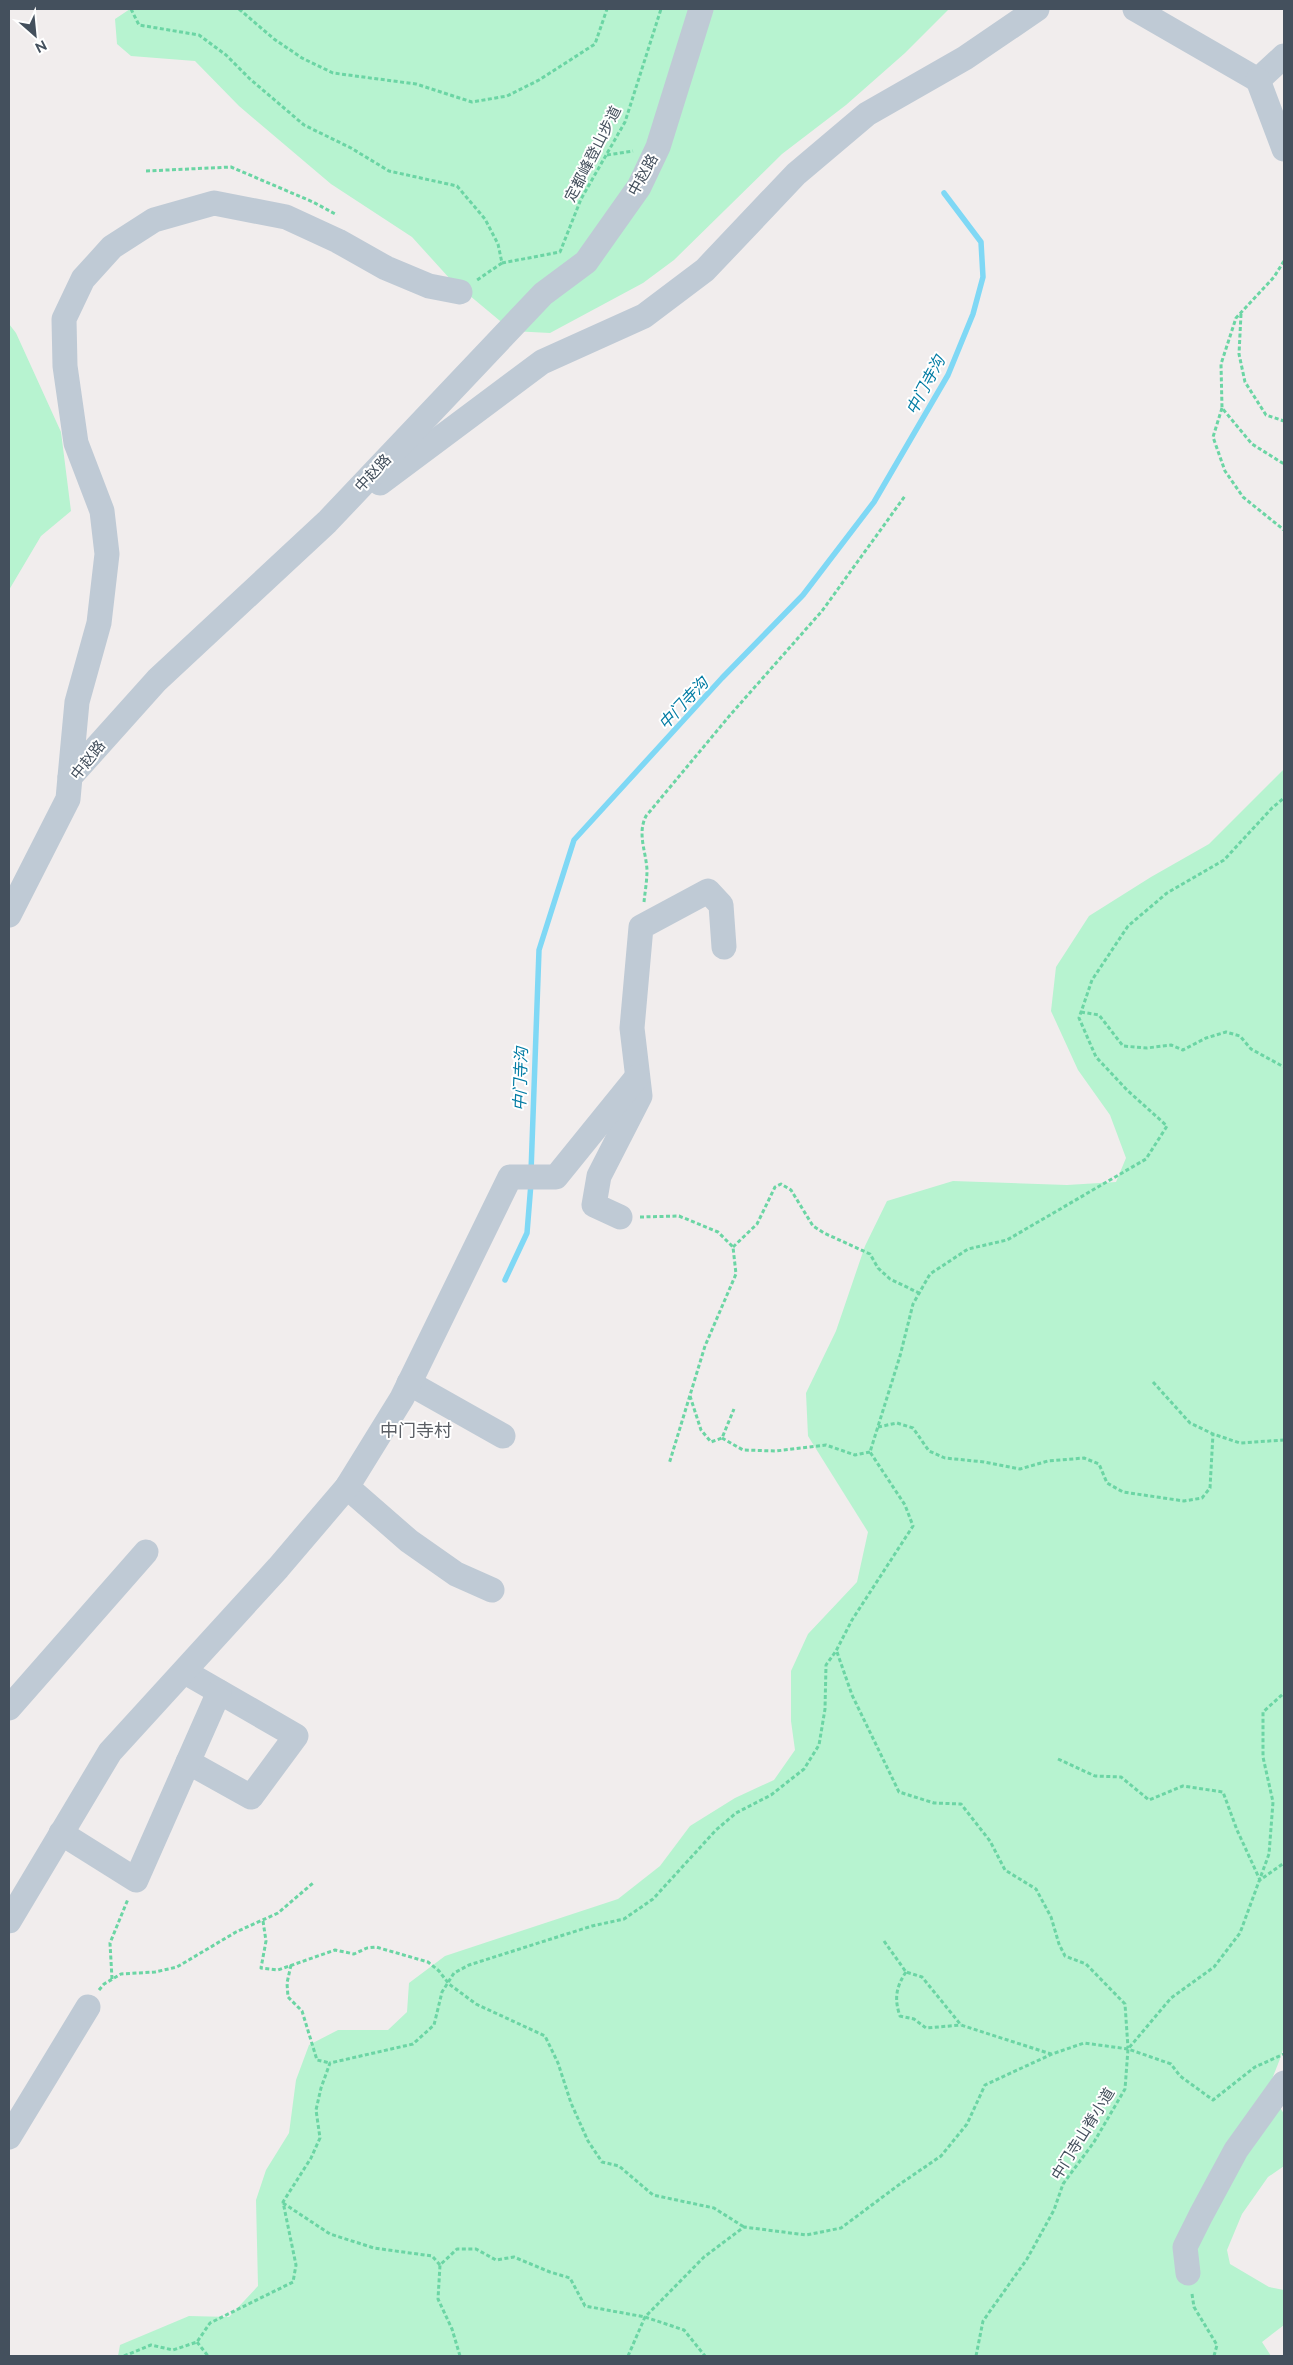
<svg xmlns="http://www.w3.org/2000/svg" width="1293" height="2365" viewBox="0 0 1293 2365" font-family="Raleway,'Noto Sans SC',sans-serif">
  <rect width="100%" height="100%" fill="#f1eded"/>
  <g fill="#b7f3d0">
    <path d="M130 9H949L905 53 846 105 782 154 674 260 643 283 550 333 512 331 451 280 412 237 331 184 239 106 195 61 131 56 117 44 115 19Z"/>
    <path d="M9 324 16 333 61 432 71 511 41 536 9 590Z"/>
    <path d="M1284 769V2045C1281 2060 1273 2074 1269 2089L1284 2114V2166L1268 2177 1242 2214 1227 2250 1230 2264 1269 2287 1284 2290V2325L1262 2342 1271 2356H118L120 2345 189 2316 229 2317 258 2286 256 2200 266 2170 289 2133 296 2080 309 2045 338 2030H388L407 2012 409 1983 445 1956 618 1899 660 1866 690 1826 735 1798 774 1780 795 1750 791 1721V1671L808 1634 857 1582 868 1532 808 1436 806 1393 836 1331 865 1246 887 1201 953 1181 1067 1185 1116 1182 1126 1158 1110 1115 1078 1070 1051 1011 1056 967 1089 916 1151 877 1209 844Z"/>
  </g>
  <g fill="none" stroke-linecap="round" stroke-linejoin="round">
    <g stroke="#7fd8f5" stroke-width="5.5">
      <path d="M531 1172 539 950 574 840 722 678 803 595 874 502 948 375 973 314 983 277 981 242 944 193"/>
      <path d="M505 1280 527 1233 531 1183"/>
    </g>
    <g stroke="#6bd5a4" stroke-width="3" stroke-dasharray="4 2.5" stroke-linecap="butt">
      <path d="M131 9 139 25 199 35 226 55 250 79 304 125 351 148 389 171 457 186 485 219 498 244 502 263 477 280"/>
      <path d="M239 9 274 39 302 58 333 73 416 84 472 102 507 96 539 80 595 44 607 9"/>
      <path d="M607 155 633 151"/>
      <path d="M146 171 231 167 313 202 337 215"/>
      <path d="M1284 261 1274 277 1236 318 1221 364 1222 408 1252 444 1284 464"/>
      <path d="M502 263 560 252 581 199 625 122 661 9"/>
      <path d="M1241 314 1239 354 1245 382 1266 415 1284 421"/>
      <path d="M1222 408 1213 437 1225 471 1243 497 1284 530"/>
      <path d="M644 902C645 892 647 881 647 870 646 851 637 834 646 816L731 714 822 611 905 496"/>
      <path d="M1081 1012 1099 1015 1123 1046 1147 1048 1171 1045 1183 1050 1206 1038 1226 1032 1240 1036 1251 1049 1284 1067"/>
      <path d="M640 1217 679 1216 718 1232 733 1247 736 1274 705 1346 669 1464"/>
      <path d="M733 1247 757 1224 775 1187 781 1184 791 1190 813 1226 824 1233 870 1254 878 1268 890 1279 919 1293"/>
      <path d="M1153 1382 1190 1423 1213 1434 1240 1443 1284 1440"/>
      <path d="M690 1396 701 1430 711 1442 722 1438 734 1409"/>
      <path d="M878 1427 897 1423 913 1428 929 1451 945 1458 984 1462 1020 1469 1048 1461 1084 1458 1099 1464 1107 1483 1123 1492 1184 1501 1202 1498 1210 1488 1213 1434"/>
      <path d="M722 1438 743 1450 776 1451 826 1445 855 1455 870 1452"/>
      <path d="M837 1652 852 1695 899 1792 934 1803 961 1804 990 1841 1005 1870 1036 1889 1051 1917 1059 1944 1065 1956 1086 1964 1125 2004 1128 2048"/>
      <path d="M1058 1759 1095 1776 1121 1777 1149 1800 1183 1786 1223 1792 1237 1830 1260 1880 1284 1863"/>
      <path d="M263 1921 266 1941 261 1968 278 1970 335 1950 354 1954 367 1948 376 1947 428 1962 439 1971 449 1984 476 2004 545 2036 558 2063 571 2103 588 2141 602 2162 619 2166 653 2195 714 2208 744 2227"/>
      <path d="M884 1941 906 1972 922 1977 961 2025 1051 2054"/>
      <path d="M291 1965 287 1983 288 1997 302 2011 317 2060 330 2063"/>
      <path d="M906 1972C896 1987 894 1999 900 2016L914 2019 926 2028 961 2025"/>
      <path d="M112 1979 110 1943 128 1899"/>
      <path d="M99 1990 104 1984 121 1974 155 1972 177 1967 236 1932 278 1913 313 1883"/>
      <path d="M283 2203 330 2234 374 2248 432 2256 440 2265"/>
      <path d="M1192 2294 1194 2307 1217 2345 1214 2356"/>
      <path d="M197 2342 208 2356"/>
      <path d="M124 2356 151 2345 173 2350 197 2342 210 2323 293 2282 296 2265 283 2202 311 2158 320 2138 316 2110 321 2088 330 2063 413 2044 434 2025 442 1992 454 1973 469 1965 592 1926 624 1919 653 1899 716 1830 736 1813 771 1795 804 1769 819 1745 825 1709 826 1665 836 1651 852 1620 913 1526 905 1505 870 1452 900 1356 913 1304 930 1274 968 1249 1007 1240 1146 1159 1167 1126 1127 1090 1096 1057 1079 1018 1092 980 1128 926 1167 893 1224 860 1272 808 1284 798"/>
      <path d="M460 2356 452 2329 438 2299 440 2265 457 2249H476L496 2260 514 2257 550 2272 570 2278 585 2306 645 2317 684 2330 705 2356"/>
      <path d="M628 2356 645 2317 704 2257 744 2227 806 2235 841 2228 900 2184 941 2156 967 2124 985 2085 1052 2054 1084 2043 1128 2049 1171 2064 1180 2076 1213 2100 1255 2067 1284 2054"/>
      <path d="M976 2356 983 2321 1027 2259 1054 2210 1063 2184 1094 2142 1125 2089 1128 2049 1171 1998 1214 1967 1240 1933 1269 1854 1273 1802 1263 1757V1712L1284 1693"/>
    </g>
    <g stroke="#bfcad5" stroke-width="25">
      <path d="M1135 9 1258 80 1284 56"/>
      <path d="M1258 80 1284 149"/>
      <path d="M380 483 542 362 644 316 705 270 796 174 867 114 965 58 1037 9"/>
      <path d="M70 777 77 702 99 623 107 554 102 511 76 443 65 366 64 319 83 279 112 247 154 220 214 203 286 217 338 241 386 268 429 286 460 292"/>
      <path d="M9 915 68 799 70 777 157 680 327 522 543 294 586 262 639 187 658 147 701 9"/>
      <path d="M620 1217 594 1205 599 1176 640 1096 632 1028 641 927 708 891 721 905 724 947"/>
      <path d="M409 1383 503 1436"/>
      <path d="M347 1487 409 1541 456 1574 492 1590"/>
      <path d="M185 1672 296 1736 251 1797 188 1762"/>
      <path d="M9 1708 146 1552"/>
      <path d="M61 1833 136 1880 219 1692"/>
      <path d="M9 1921 110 1752 278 1568 347 1487 402 1398 510 1177H556L637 1077"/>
      <path d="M9 2137 88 2007"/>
      <path d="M1188 2273 1185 2247 1201 2215 1236 2150 1284 2083"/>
    </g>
  </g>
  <g text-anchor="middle" stroke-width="4" stroke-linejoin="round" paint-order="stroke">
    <g font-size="15" fill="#44505d" stroke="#fff">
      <text transform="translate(593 154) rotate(-63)" y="5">定都峰登山步道</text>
      <text transform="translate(643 175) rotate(-61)" y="5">中赵路</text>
      <text transform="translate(373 473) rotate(-47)" y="5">中赵路</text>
      <text transform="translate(88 760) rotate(-51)" y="5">中赵路</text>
      <text transform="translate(1083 2134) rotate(-58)" y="5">中门寺山脊小道</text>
    </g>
    <g font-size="16" font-style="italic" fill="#027ca4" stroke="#fff">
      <text transform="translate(925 385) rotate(-62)" y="6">中门寺沟</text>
      <text transform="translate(683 703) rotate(-47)" y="6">中门寺沟</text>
      <text transform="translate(520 1079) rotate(-88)" y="6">中门寺沟</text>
    </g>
    <g font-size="18" fill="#5a5e64" stroke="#fff">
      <text x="416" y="1437">中门寺村</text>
    </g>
  </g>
  <rect width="1293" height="2365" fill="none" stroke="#44505d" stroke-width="20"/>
  <g transform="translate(35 35) rotate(153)" stroke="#ffffff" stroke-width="4" paint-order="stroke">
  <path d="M0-4L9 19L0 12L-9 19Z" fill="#44505d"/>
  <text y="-8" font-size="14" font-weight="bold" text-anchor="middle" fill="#44505d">N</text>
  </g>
</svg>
